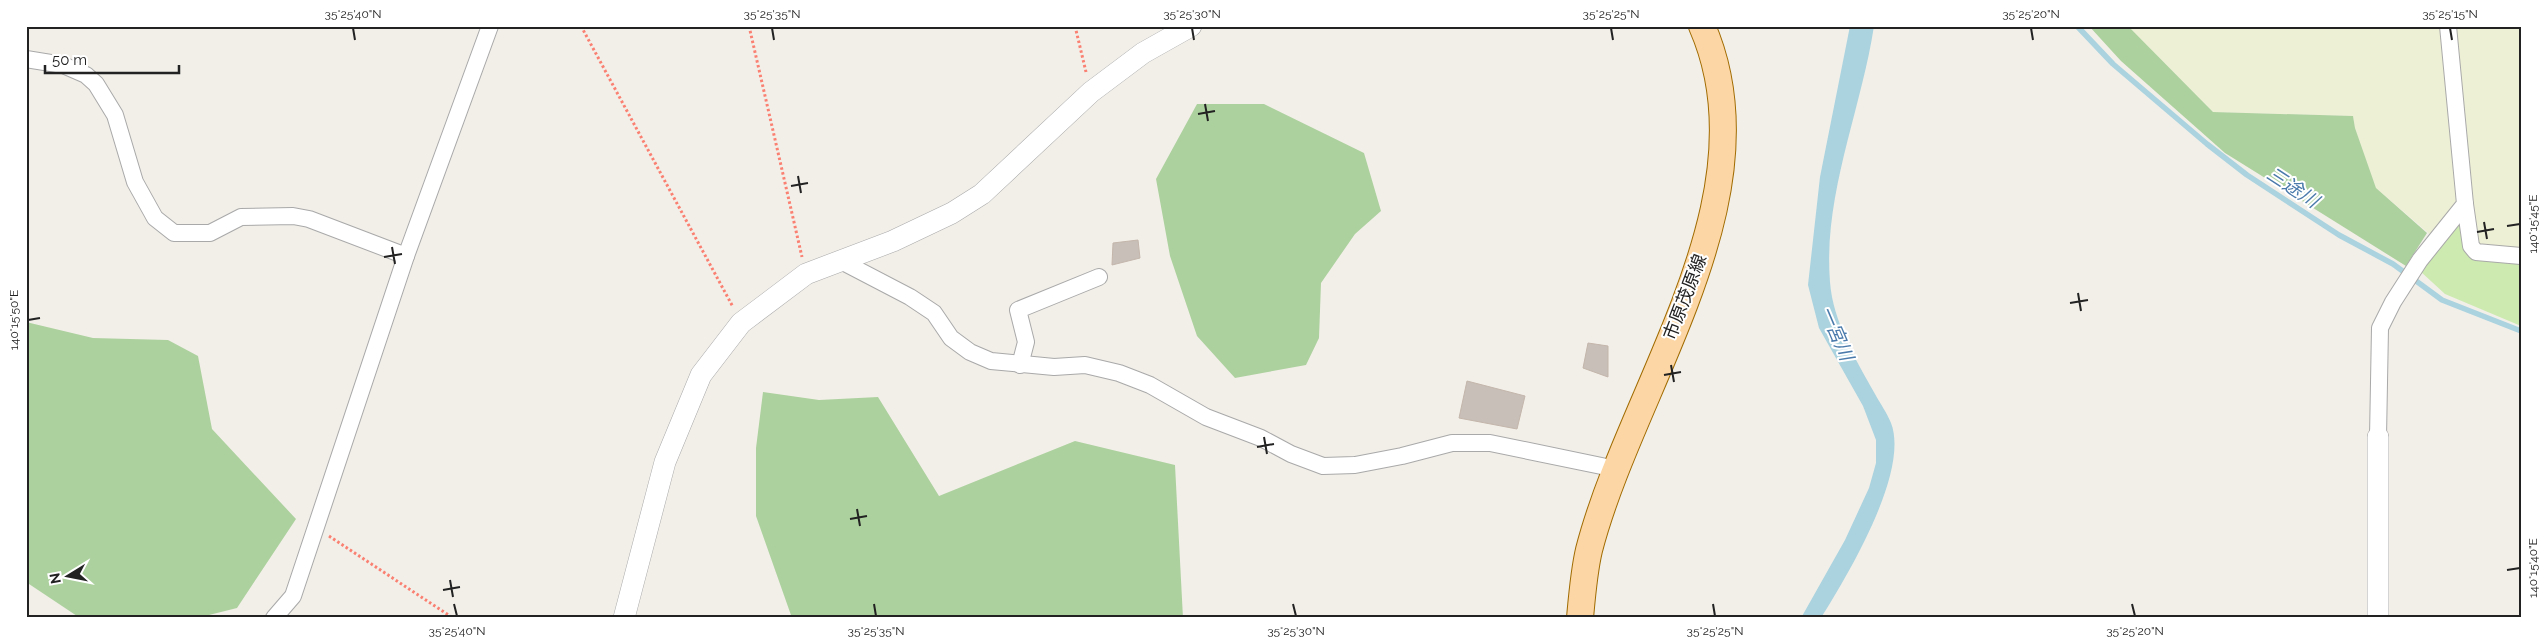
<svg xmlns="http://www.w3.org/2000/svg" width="2547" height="644" viewBox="0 0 2547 644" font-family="Raleway,'Noto Sans JP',sans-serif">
  <rect width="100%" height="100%" fill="#f2efe9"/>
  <g fill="#eef0d5">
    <path d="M2128 26H2443L2459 201 2432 236 2376 188 2355 128 2353 116 2213 112Z"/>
    <path d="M2452 26H2521V253L2475 249Z"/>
  </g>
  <path fill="#cdebb0" d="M2458 216 2468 250 2521 259V326L2445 294 2420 271Z"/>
  <g fill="#add19e">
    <path d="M2089 26H2128L2213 112 2353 116 2355 128 2376 188 2427 233 2406 266 2225 153 2121 61Z"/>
    <path d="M1197 104H1264L1364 153 1381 211 1355 234 1321 283 1319 338 1306 365 1235 378 1197 336 1170 256 1156 179Z"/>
    <path d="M26 322 93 338 168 340 198 356 212 429 296 519 237 608 197 618H80L26 582Z"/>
    <path d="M763 392 819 400 878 397 939 496 1075 441 1175 465 1183 618H792L756 516V448Z"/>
  </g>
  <path fill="#aad3df" d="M1850 26H1874C1861 111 1823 195 1830 282 1833 322 1856 360 1875 394 1880 403 1887 413 1891 423 1910 472 1847 576 1821 618H1801L1845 540 1869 488 1876 463V440L1863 406 1819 328 1808 285 1820 177Z"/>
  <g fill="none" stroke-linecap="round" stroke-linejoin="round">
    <path stroke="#aad3df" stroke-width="5.5" d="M2077 26 2113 64 2207 144 2247 175 2339 235 2393 264 2442 300 2521 331"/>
  </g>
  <g fill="#c7bfb8" stroke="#c4b6ab">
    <path d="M1138 240 1140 258 1112 265 1113 243Z"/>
    <path d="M1588 343 1608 346V377L1583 368Z"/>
    <path d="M1467 381 1525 396 1517 429 1459 418Z"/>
  </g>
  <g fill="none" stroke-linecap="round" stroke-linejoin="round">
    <defs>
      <g id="minor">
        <path d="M26 59 63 65 86 75 96 84 115 115 135 182 155 218 174 233H210L241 217 293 216 309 219 406 256"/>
        <path d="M2465 204 2471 246 2476 252 2521 256"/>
        <path d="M839 260 910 297 934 313 951 338 970 352 991 361 1054 367 1085 365 1119 373 1150 385 1206 417 1261 438 1291 454 1323 466 1355 465 1402 456 1452 443H1490L1616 469"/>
        <path d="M1020 365 1026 342 1018 310 1099 277"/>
        <path d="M2378 437 2380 328 2393 302 2420 260 2465 204 2448 26"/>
        <path d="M274 618 293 596 406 256 490 26"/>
      </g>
      <g id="tertiary">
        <path d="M2378 437V618"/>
        <path d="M624 618 665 462 701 375 741 323 806 274 893 241 952 213 982 194 1091 92 1143 53 1191 26"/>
      </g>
      <path id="primary" d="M1580 618C1582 596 1584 571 1589 550 1631 387 1777 197 1702 26"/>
    </defs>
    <use href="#minor" stroke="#a9a9a9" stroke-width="18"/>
    <use href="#tertiary" stroke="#a9a9a9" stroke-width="22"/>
    <use href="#primary" stroke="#a06b00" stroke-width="28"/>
    <g stroke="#fa8072" stroke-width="3" stroke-dasharray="2.5 2.5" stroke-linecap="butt">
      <path d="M581 26 733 307"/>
      <path d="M749 26 802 257"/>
      <path d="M1075 26 1086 72"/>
      <path d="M329 536 453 618"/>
    </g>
    <use href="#minor" stroke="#fff" stroke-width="16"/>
    <use href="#tertiary" stroke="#fff" stroke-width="21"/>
    <use href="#primary" stroke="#fcd6a4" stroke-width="26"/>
  </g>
  <path fill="none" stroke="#222" stroke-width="2" d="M353 28 355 40M772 28 774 40M1192 28 1194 40M1611 28 1613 40M2031 28 2033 40M2450 28 2452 40M1205 104 1208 121M1198 114 1215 111M798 176 801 193M791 186 808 183M2484 222 2487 239M2507 226 2520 224M2477 232 2494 229M392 247 395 264M384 257 402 254M2078 293 2081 311M2070 303 2088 300M28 320 40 318M1671 365 1674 382M1664 375 1681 372M1264 437 1267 454M1257 447 1274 444M857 509 860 526M850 519 867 516M2507 570 2520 568M450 580 453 597M443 590 460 587M454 604 457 616M874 604 876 616M1293 604 1296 616M1713 604 1715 616M2132 604 2135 616"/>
  <g text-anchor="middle" stroke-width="4" stroke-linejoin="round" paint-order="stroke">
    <g font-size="18" fill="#222" stroke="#fff">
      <text transform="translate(1685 297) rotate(-69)" y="6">市原茂原線</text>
    </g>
    <g font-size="19" font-style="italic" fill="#4a7aab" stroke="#fff">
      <text transform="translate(2293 187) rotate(33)" y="7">三途川</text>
      <text transform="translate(1837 333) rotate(67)" y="7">一宮川</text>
    </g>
  </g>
  <rect width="2547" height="644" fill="none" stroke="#ffffff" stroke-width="55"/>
  <g transform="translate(68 576) rotate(260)" stroke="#ffffff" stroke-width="4" paint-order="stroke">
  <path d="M0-4L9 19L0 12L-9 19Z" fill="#222222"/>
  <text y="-8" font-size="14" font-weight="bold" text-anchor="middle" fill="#222222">N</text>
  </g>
  <path d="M45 65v8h134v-8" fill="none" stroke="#222222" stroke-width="2.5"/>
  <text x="52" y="65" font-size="15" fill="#222222" stroke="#ffffff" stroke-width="4" paint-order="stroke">50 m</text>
  <rect x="28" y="28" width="2492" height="588" fill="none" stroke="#222" stroke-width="2"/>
  <g font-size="12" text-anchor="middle" fill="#222">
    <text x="353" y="18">35°25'40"N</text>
    <text x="772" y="18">35°25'35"N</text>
    <text x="1192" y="18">35°25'30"N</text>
    <text x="1611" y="18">35°25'25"N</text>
    <text x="2031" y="18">35°25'20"N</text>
    <text x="2450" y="18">35°25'15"N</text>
    <text transform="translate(2533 224) rotate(-90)" y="4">140°15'45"E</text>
    <text transform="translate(14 320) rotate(-90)" y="4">140°15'50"E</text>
    <text transform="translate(2533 568) rotate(-90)" y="4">140°15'40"E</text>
    <text x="457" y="635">35°25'40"N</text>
    <text x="876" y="635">35°25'35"N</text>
    <text x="1296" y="635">35°25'30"N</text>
    <text x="1715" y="635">35°25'25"N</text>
    <text x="2135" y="635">35°25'20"N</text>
  </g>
</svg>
